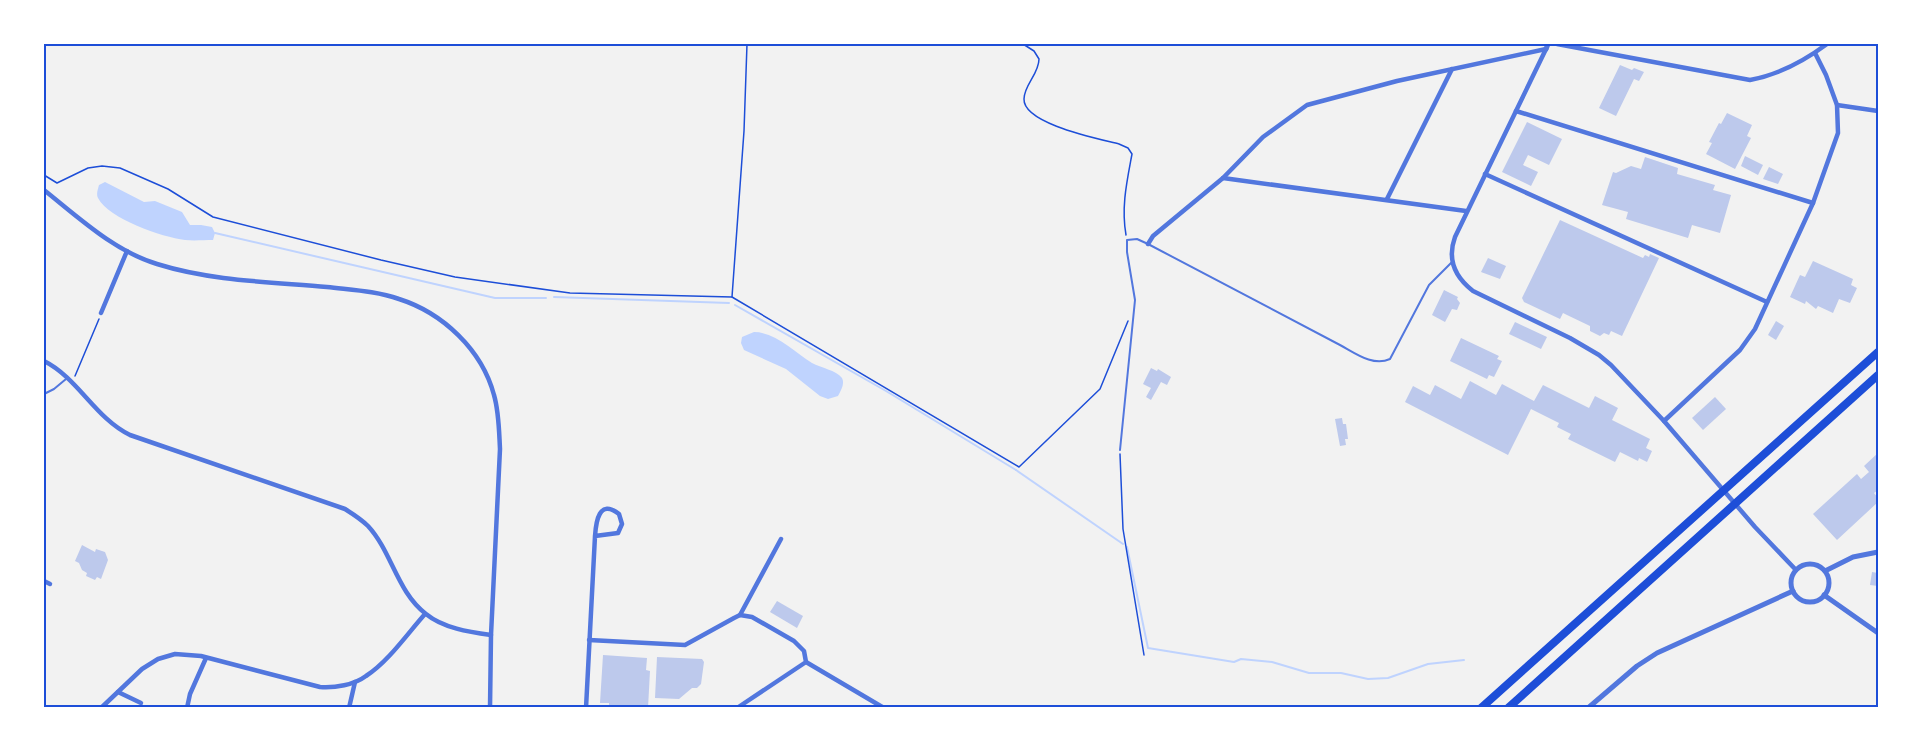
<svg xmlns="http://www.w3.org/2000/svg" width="1922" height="751" viewBox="0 0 1922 751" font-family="Figtree,sans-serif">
  <rect width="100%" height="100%" fill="#f2f2f2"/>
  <g fill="#bfd3fe">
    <path d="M105 182 144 202 155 201 182 212 190 225H201L212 227 215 233 213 240C204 240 194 241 185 240 162 237 109 219 98 198 96 194 98 189 99 185Z"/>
    <path d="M754 332C775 332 795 352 812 363 821 368 836 370 842 378 845 384 841 390 838 396L828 399 820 396 786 369 744 350 741 343 742 337Z"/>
  </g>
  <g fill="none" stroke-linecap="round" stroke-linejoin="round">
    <g stroke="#bfd3fe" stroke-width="2">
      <path d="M215 233 495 298H546"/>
      <path d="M554 297 729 303"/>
      <path d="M735 305 886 391 1016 470"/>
      <path d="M1016 470 1123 544"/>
      <path d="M1127 547 1148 648 1234 662 1241 659 1272 662 1309 673H1341L1368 679 1388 678 1428 664 1464 660"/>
    </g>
  </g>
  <g fill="#bdc9ec">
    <path d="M1620 65 1632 70 1634 68 1644 72 1639 81 1634 79 1616 116 1599 108Z"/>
    <path d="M1727 113 1752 125 1747 136 1751 138 1735 169 1706 154 1712 143 1709 142 1719 123 1721 124Z"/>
    <path d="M1527 122 1562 139 1549 165 1528 155 1523 165 1538 172 1531 186 1502 172Z"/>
    <path d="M1745 156 1763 165 1758 175 1741 166Z"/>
    <path d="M1645 157 1678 168 1677 174 1715 185 1713 190 1731 195 1720 233 1692 225 1688 238 1626 219 1628 212 1602 205 1613 172 1616 173 1631 166 1641 169Z"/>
    <path d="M1769 167 1783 174 1778 184 1763 179Z"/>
    <path d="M1560 220 1643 258 1645 255 1649 257 1650 254 1659 258 1622 336 1611 331 1609 335 1604 333 1600 336 1590 331V326L1567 315 1563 313 1560 319 1524 302 1522 298Z"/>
    <path d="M1488 258 1506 266 1500 279 1481 272Z"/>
    <path d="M1813 261 1853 279 1851 285 1857 288 1850 303 1839 299 1833 313 1818 306 1816 309 1806 301 1805 304 1790 297 1800 275 1805 277Z"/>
    <path d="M1444 290 1458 297 1457 299 1460 303 1457 310 1452 309 1445 322 1432 315Z"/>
    <path d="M1776 321 1784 326 1776 340 1768 335Z"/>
    <path d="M1515 322 1547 337 1541 349 1509 334Z"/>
    <path d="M1461 338 1499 356 1497 359 1502 361 1494 377 1489 375 1487 379 1450 361Z"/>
    <path d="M1151 368 1157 371 1158 369 1171 377 1167 385 1161 382 1151 400 1146 397 1151 388 1143 384Z"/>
    <path d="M1470 381 1496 395 1502 384 1534 401 1543 385 1589 408 1595 396 1618 408 1612 420 1650 439 1646 448 1652 451 1647 462 1639 458 1638 461 1620 452 1615 462 1568 439 1571 434 1557 427 1559 423 1531 409 1508 455 1405 402 1413 386 1430 395 1435 385 1461 399Z"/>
    <path d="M1715 397 1726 409 1703 430 1692 418Z"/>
    <path d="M1342 418 1343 424H1346L1348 439H1345L1346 445 1340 446 1335 419Z"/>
    <path d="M1878 453V490L1874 493 1878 498V502L1837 540 1813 514 1857 474 1861 479 1869 472 1864 466Z"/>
    <path d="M82 545 95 552 96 549 105 552 108 560 101 579 97 577 95 580 86 576 87 573 82 570 79 563 75 561Z"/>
    <path d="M1872 572 1878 573V586L1870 585Z"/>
    <path d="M777 601 803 616 797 628 770 612Z"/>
    <path d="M603 655 647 658 646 670 650 671 648 708H609V703H600Z"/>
    <path d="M657 657 702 659 704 662 701 684 697 688H692L679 699 655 698Z"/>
  </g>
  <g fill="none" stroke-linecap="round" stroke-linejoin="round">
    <g stroke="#1d4ed8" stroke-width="1.5">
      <path d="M1023 44 1034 51 1039 59C1039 74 1024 85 1024 99 1023 124 1100 139 1119 144L1128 148 1132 154C1127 181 1121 207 1126 235"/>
      <path d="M44 175 57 183 88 168 102 166 120 168 168 189 213 217 381 260 455 277 570 293 732 297 1019 467 1100 389 1128 321"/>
      <path d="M732 297 744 131 747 44"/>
      <path d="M75 376 99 319"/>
      <path d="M1120 454 1123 529 1144 655"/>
    </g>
    <g stroke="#5277de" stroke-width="2">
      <path d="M44 394 54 389 66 379"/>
      <path d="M1120 450 1135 300 1127 252V240L1137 239 1148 244 1340 345C1355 353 1373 367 1390 359L1429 285 1452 262"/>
    </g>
    <g stroke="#5277de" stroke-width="4.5">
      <path d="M1557 44 1750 80C1778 75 1804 61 1827 44"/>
      <path d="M1546 49 1455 237C1447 259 1455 277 1473 291L1570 338 1599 355 1611 365 1664 421 1755 527 1796 570"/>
      <path d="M1837 105 1878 111"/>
      <path d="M1516 111 1813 203"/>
      <path d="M1485 174 1767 302"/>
      <path d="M1223 178 1466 211"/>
      <path d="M44 190C78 217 114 251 157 264 211 281 271 282 327 287 351 290 376 291 399 299 443 313 482 350 494 395 499 412 499 431 500 449L491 635 490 708"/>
      <path d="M1387 199 1452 69"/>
      <path d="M1148 244 1153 236 1223 178 1263 137 1307 105 1397 81 1546 49"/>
      <path d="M101 313 127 251"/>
      <path d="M44 361C78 378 95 418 130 435L345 509C353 514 361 519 368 526 392 552 397 592 426 614 443 628 469 632 491 635"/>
      <path d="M1664 421 1740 350 1755 329 1813 203 1838 133 1837 105 1826 75 1815 53"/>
      <path d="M44 581 50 584"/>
      <path d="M740 615 781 539"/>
      <path d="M589 640 685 645 734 618 740 615 752 617 794 641 804 651 806 662 737 708"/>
      <path d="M806 662 884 708"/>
      <path d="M118 692 141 703"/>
      <path d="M101 708 142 669 158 659 175 654 201 656 320 687C335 688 354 685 366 676 388 662 408 633 425 614"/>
      <path d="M187 708 190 694 206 658"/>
      <path d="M349 708 355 682"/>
      <path d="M586 708 595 536C596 522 599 498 619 514L622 524 618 533 595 536"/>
    </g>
    <g stroke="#5277de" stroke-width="5">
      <path d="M1546 49 1548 44"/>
      <circle cx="1810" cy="583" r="19"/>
      <path d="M1825 571 1853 557 1878 552"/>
      <path d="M1824 595 1878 633"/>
      <path d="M1588 708 1637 666 1657 653 1793 591"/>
    </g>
    <g stroke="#1d4ed8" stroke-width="8">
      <path d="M1481 708 1878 352"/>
      <path d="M1508 708 1878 375"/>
    </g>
  </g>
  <rect width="1922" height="751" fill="none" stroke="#ffffff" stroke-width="90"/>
  <rect x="45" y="45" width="1832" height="661" fill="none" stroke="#1d4ed8" stroke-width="2"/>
</svg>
